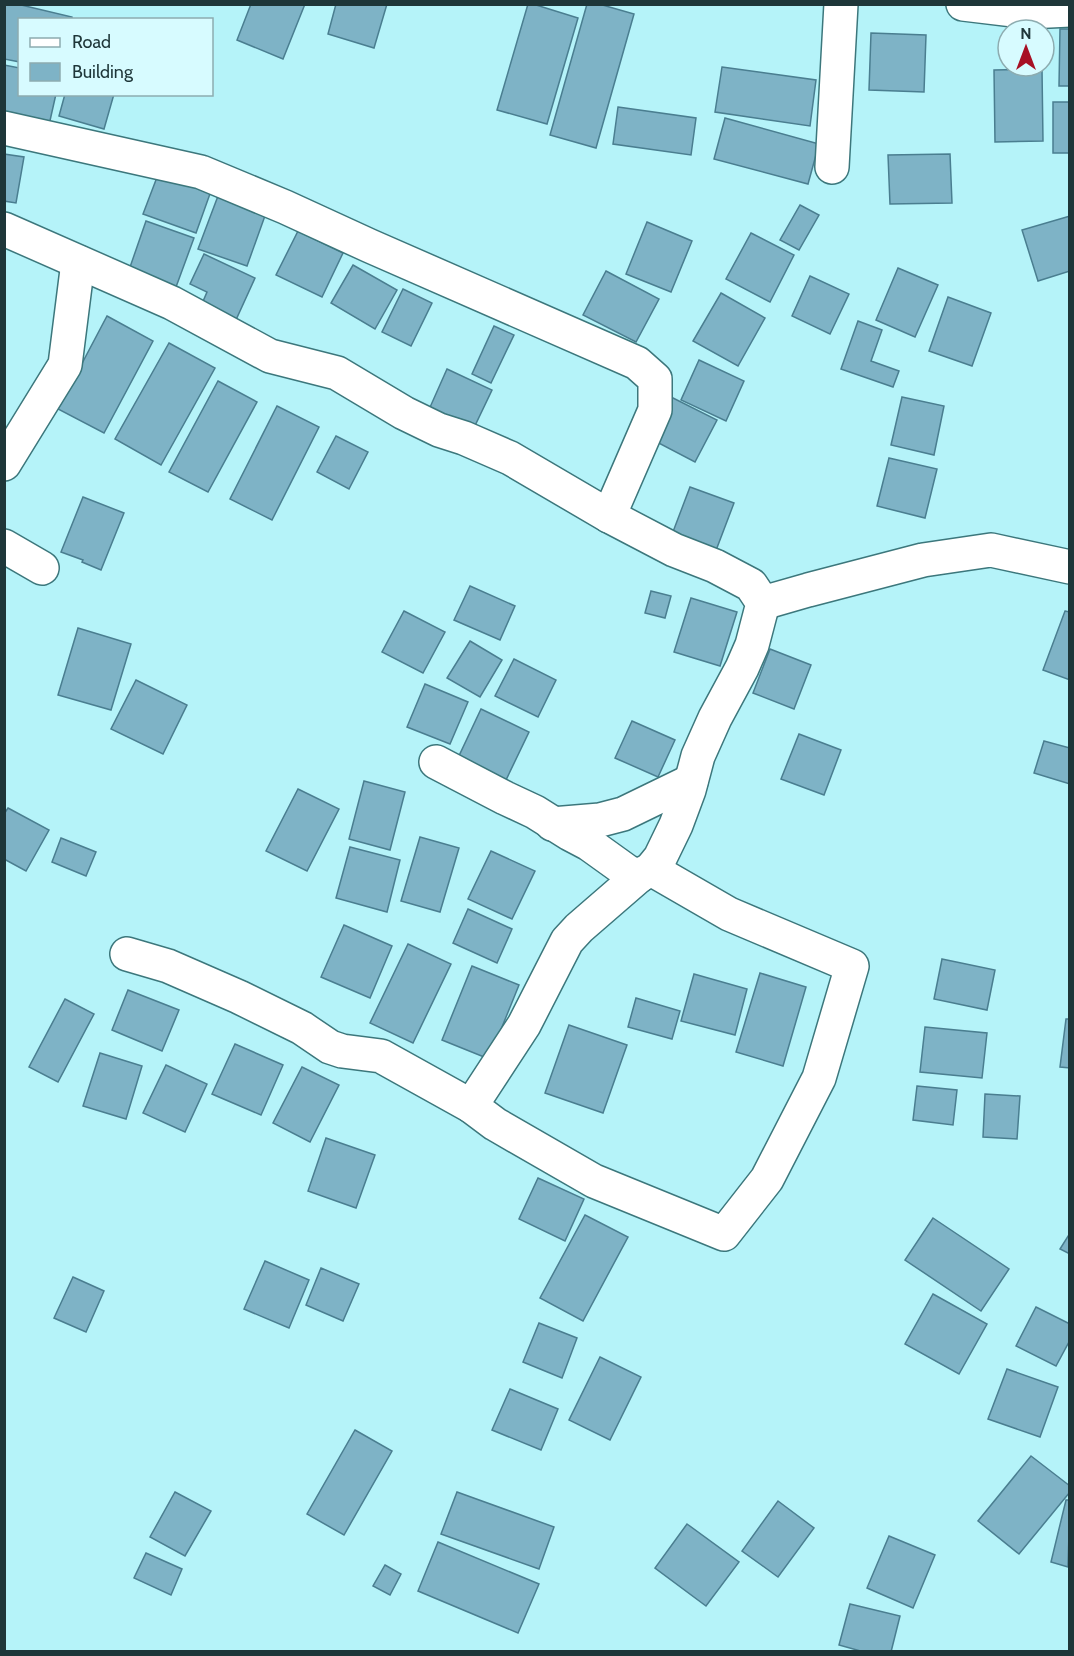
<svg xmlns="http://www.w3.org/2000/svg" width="1074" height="1656" viewBox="0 0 1074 1656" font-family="Cabin,sans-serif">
  <rect width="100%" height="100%" fill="#b5f3f9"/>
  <g fill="#7eb3c6" stroke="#4a7e90" stroke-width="1.5">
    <path d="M4 4H17L72 17V20H20V62L4 59Z"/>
    <path d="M251 4H305L283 59 237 40Z"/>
    <path d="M336 4H387L374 48 328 34Z"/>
    <path d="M528 4H533L578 18 547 124 497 110Z"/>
    <path d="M587 4H599L634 14 596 148 550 135Z"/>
    <path d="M1060 29H1070V86H1059Z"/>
    <path d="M871 33 926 35 924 92 869 90Z"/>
    <path d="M4 65 20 68V94H56L49 125 4 116Z"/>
    <path d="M722 67 816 80 810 126 715 112Z"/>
    <path d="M1042 69 1043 141 995 142 994 70Z"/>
    <path d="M65 94H114L104 129 59 116Z"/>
    <rect x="1053" y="102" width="17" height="51"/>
    <path d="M618 107 696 118 691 155 613 144Z"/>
    <path d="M725 118 819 144 808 184 714 159Z"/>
    <path d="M4 154 24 157 16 203 4 201Z"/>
    <path d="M950 154 952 203 890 204 888 155Z"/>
    <path d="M159 172 211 191 196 233 143 214Z"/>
    <path d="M218 196 266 213 247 266 198 249Z"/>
    <path d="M800 205 819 215 799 250 780 240Z"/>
    <path d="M1070 216V271L1038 281 1022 230Z"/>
    <path d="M146 221 194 238 176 287 129 270Z"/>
    <path d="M647 222 692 241 671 292 626 274Z"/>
    <path d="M298 231 343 253 322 297 276 275Z"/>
    <path d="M751 233 794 255 770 302 726 279Z"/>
    <path d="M204 254 255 278 235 322 201 306 207 292 190 284Z"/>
    <path d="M353 265 397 290 375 329 331 303Z"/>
    <path d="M898 268 938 285 915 337 876 320Z"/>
    <path d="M606 271 659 299 636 342 583 315Z"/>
    <path d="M810 276 849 294 830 334 792 316Z"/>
    <path d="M403 289 432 303 411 346 382 332Z"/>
    <path d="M721 293 765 318 738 366 693 341Z"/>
    <path d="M948 297 991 313 972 366 929 351Z"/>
    <path d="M107 316 153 341 104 433 58 409Z"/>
    <path d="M858 321 882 330 871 361 899 371 893 387 841 369Z"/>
    <path d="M494 326 514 335 491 383 472 374Z"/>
    <path d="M169 343 215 368 161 465 115 439Z"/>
    <path d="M699 360 744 381 726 421 681 400Z"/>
    <path d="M447 369 492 390 471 434 427 414Z"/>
    <path d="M218 381 257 402 208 492 169 472Z"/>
    <path d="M671 397 717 420 695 462 649 438Z"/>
    <path d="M902 397 944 406 934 455 891 445Z"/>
    <path d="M277 406 319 427 272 520 230 499Z"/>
    <path d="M336 436 368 452 349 489 317 472Z"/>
    <path d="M889 458 937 469 925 518 877 506Z"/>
    <path d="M690 487 734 503 715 553 671 537Z"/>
    <path d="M83 497 124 513 101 570 82 562 83 560 61 552Z"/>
    <path d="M470 586 515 606 500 640 454 620Z"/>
    <path d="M651 591 671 596 665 618 645 613Z"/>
    <path d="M691 598 737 612 720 666 674 652Z"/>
    <path d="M404 611 445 632 423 673 382 652Z"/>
    <path d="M1065 611 1070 612V680L1043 670Z"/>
    <path d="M78 628 131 644 111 710 58 695Z"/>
    <path d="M470 641 502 660 480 697 447 678Z"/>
    <path d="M770 649 811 665 794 709 753 693Z"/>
    <path d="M514 659 556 680 538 717 495 696Z"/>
    <path d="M136 680 187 705 163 754 111 729Z"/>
    <path d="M425 684 468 702 450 744 407 727Z"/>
    <path d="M481 709 529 732 506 780 458 758Z"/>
    <path d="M632 721 675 740 658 777 615 758Z"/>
    <path d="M799 734 841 750 824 795 781 779Z"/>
    <path d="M1044 741 1070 748V784L1034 773Z"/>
    <path d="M364 781 405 792 390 850 349 839Z"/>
    <path d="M298 789 339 809 307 871 266 851Z"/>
    <path d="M8 808 49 830 26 871 4 859V814Z"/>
    <path d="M420 837 459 848 440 912 401 901Z"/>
    <path d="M61 838 96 852 86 876 52 862Z"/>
    <path d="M350 847 400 860 387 912 336 898Z"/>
    <path d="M491 851 535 871 512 919 468 899Z"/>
    <path d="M468 909 512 929 497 963 453 943Z"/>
    <path d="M344 925 392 946 370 998 321 977Z"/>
    <path d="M408 944 451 964 413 1043 370 1023Z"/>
    <path d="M942 959 995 970 987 1010 934 999Z"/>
    <path d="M472 966 519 985 489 1059 442 1040Z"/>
    <path d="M760 973 806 987 783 1066 736 1052Z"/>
    <path d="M694 974 747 989 735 1035 681 1021Z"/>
    <path d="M128 990 179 1010 162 1051 112 1030Z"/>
    <path d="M636 998 680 1011 672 1039 628 1027Z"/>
    <path d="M65 999 94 1014 58 1082 29 1067Z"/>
    <path d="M1066 1019H1070V1068L1060 1067Z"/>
    <path d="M569 1025 627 1045 603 1113 545 1093Z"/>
    <path d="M925 1027 987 1033 982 1078 920 1072Z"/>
    <path d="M235 1044 283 1065 261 1115 212 1094Z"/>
    <path d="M100 1053 142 1066 126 1119 83 1106Z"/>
    <path d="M166 1065 207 1084 185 1132 143 1113Z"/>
    <path d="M302 1067 339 1085 310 1142 273 1123Z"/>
    <path d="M917 1086 957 1090 953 1125 913 1120Z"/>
    <path d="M985 1094 1020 1096 1017 1139 983 1137Z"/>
    <path d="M326 1138 375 1155 356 1208 308 1191Z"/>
    <path d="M538 1178 584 1199 565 1241 519 1219Z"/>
    <path d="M585 1215 628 1237 583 1321 540 1298Z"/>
    <path d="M933 1218 1009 1269 981 1311 905 1260Z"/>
    <path d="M1070 1233V1254L1060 1249Z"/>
    <path d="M265 1261 309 1280 289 1328 244 1309Z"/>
    <path d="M321 1268 359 1284 343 1321 306 1305Z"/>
    <path d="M73 1277 104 1291 86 1332 54 1318Z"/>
    <path d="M933 1294 987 1324 959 1374 905 1344Z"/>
    <path d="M1036 1307 1070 1324V1340L1056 1366 1016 1346Z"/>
    <path d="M539 1323 577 1338 562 1378 523 1362Z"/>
    <path d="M600 1357 641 1377 610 1440 569 1420Z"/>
    <path d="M1007 1369 1058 1387 1040 1437 988 1419Z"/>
    <path d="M510 1389 558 1409 541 1450 492 1430Z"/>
    <path d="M355 1430 392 1451 344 1535 307 1514Z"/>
    <path d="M1031 1456 1070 1486V1492L1019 1554 978 1521Z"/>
    <path d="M175 1492 211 1511 185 1556 150 1537Z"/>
    <path d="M457 1492 554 1527 539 1569 441 1534Z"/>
    <path d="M1066 1500H1070L1068 1567 1051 1562Z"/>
    <path d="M778 1501 814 1528 778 1577 742 1551Z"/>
    <path d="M687 1524 739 1562 706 1606 655 1568Z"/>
    <path d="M889 1536 935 1555 913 1608 867 1588Z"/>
    <path d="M438 1542 539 1584 518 1633 418 1591Z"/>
    <path d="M146 1553 182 1569 171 1595 134 1578Z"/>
    <path d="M385 1565 401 1574 390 1595 373 1586Z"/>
    <path d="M850 1604 900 1616 891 1652H864L839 1645Z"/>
  </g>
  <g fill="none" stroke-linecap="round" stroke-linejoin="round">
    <defs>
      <g id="minor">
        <path d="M963 4 1029 12 1070 10"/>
        <path d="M4 128 201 172 285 207 370 246 637 363 655 379V410L609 516"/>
        <path d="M832 167 841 4"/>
        <path d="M4 229 172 303 270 356 337 373 404 413 439 430 464 438 510 458 609 516 674 550 715 566 751 585 763 603 752 645 742 668 715 718 698 756 689 790 676 825 660 858 651 869 639 876 628 872 589 844 570 834 535 812 505 798 436 762"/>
        <path d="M4 464 65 365 78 262"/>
        <path d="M4 546 42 568"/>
        <path d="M763 603 808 590 923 560 991 550 1070 567"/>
        <path d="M552 824 600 820 623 814 691 781"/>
        <path d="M639 876 579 928 567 941 524 1025 471 1106 495 1124 594 1181 724 1234 767 1179 819 1078 852 966 729 914 651 869"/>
        <path d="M127 954 168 966 239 997 302 1028 330 1047 342 1051 381 1056 471 1106"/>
      </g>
    </defs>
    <use href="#minor" stroke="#3c777c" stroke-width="36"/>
    <use href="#minor" stroke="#fff" stroke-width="33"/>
  </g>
  <rect width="1074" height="1656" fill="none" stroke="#1e3639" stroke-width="12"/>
  <rect x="18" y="18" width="195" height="78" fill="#d7fbff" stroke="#8dacb0" stroke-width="1.5"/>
  <rect x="30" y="38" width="30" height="9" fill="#ffffff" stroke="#8dacb0" stroke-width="1.5"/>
  <text x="72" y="48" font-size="18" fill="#1e3639">Road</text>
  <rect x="30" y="63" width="30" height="18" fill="#7eb3c6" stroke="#8dacb0" stroke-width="1.5"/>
  <text x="72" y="78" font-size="18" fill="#1e3639">Building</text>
  <g transform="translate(1026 48)"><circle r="28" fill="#d7fbff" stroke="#8dacb0" stroke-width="1.5"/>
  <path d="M0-4.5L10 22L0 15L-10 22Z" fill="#a71024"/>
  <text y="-9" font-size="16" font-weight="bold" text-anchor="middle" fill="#1e3639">N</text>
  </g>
</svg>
